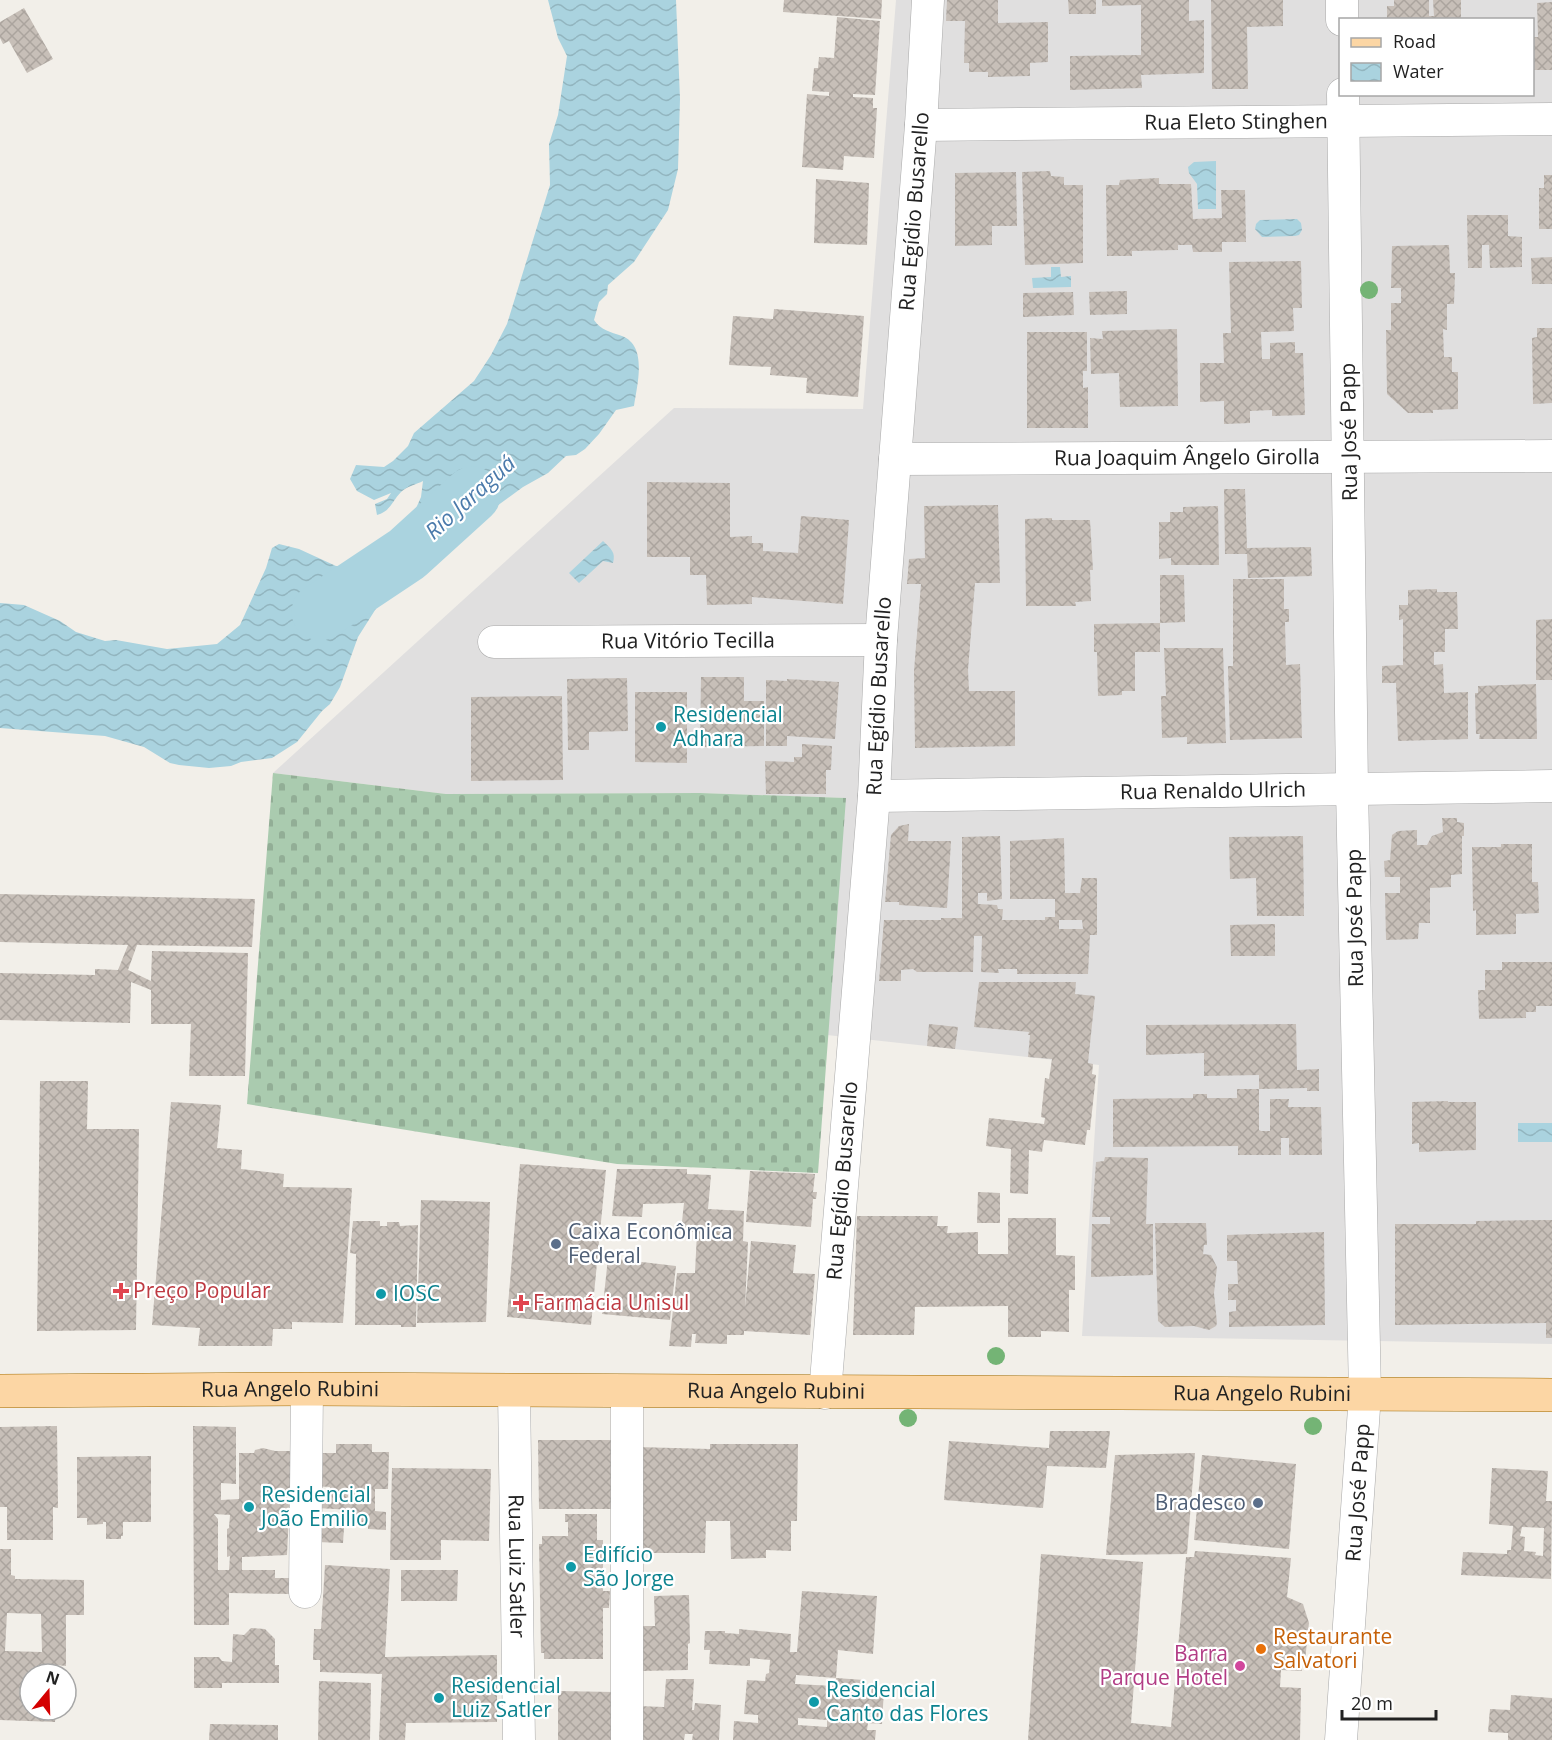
<svg xmlns="http://www.w3.org/2000/svg" width="1552" height="1740" viewBox="0 0 1552 1740" font-family="'Open Sans',sans-serif">
  <defs>
    <pattern id="cemetery-stones" width="16" height="16" patternUnits="userSpaceOnUse" patternTransform="scale(1.5)"><rect width="16" height="16" fill="#aacbaf"/><path d="M2 7V4a2 2 0 0 1 4 0v3zM10 15v-3a2 2 0 0 1 4 0v3z" fill="#92ae96"/></pattern>
    <pattern id="water-waves" width="16" height="10" patternUnits="userSpaceOnUse" patternTransform="scale(1.5)"><rect width="16" height="10" fill="#aad3df"/><path d="M0 5q4-4 8 0t8 0" fill="none" stroke="#92b5bf"/></pattern>
    <pattern id="building-cross-hatch" width="8" height="8" patternUnits="userSpaceOnUse" patternTransform="scale(1.5)"><rect width="8" height="8" fill="#c7bfb8"/><path d="M0 0l8 8M0 8l8-8" fill="none" stroke="#aba49e"/></pattern>
  </defs>
  <rect width="100%" height="100%" fill="#f2efe9"/>
  <path fill="#e0dfdf" fill-rule="evenodd" d="M896 0H1552V1344L1082 1336 1099 1065 827 1035 845 798 700 793 446 794 273 773 674 408 863 409ZM1340 20H1532V94H1340Z"/>
  <path fill="url(#cemetery-stones)" d="M273 773 446 794 700 793 846 798 818 1173 617 1164 247 1104Z"/>
  <g fill="url(#water-waves)">
    <path d="M548 0H676L680 99 678 169 668 210 634 262 608 285 607 294 599 302 594 320C601 330 610 332 622 336 648 346 637 385 634 406L616 410 599 434 585 449 576 455 566 456 548 473 523 487 490 511 451 544 431 566 414 576 401 591 377 607 358 637 340 687 330 704 322 711 297 742 272 758 241 762 231 766 209 768 179 765 170 763 144 747 105 736 0 728V603L24 605 60 621 76 632 105 641 116 640 167 649 217 644 240 625 266 568 272 548 279 544 299 549 336 566 366 567 373 570 392 568 398 558 410 555 413 549 404 548 402 540 421 497 423 481C417 484 406 487 401 492 392 501 391 511 377 515L375 504 387 499 391 493 374 500 357 491 350 479 356 465 384 467 393 461 408 446 414 433 474 381 491 355 507 324 550 185 549 144 558 115 567 56 558 38Z"/>
    <path d="M1216 161V209H1198L1197 184 1189 173 1188 167 1194 162Z"/>
    <path d="M1297 219 1301 223 1302 230 1299 235 1295 236 1262 237 1255 229 1256 224 1260 220Z"/>
    <path d="M1051 267H1060L1061 277 1071 276V287L1033 288 1032 278 1051 277Z"/>
    <path d="M603 541C611 549 616 552 613 563L603 561 579 583 569 573Z"/>
    <rect x="1518" y="1123" width="34" height="19"/>
  </g>
  <g fill="none" stroke-linecap="round" stroke-linejoin="round">
    <path stroke="#aad3df" stroke-width="57" d="M320 612 407 554 472 495"/>
  </g>
  <g fill="url(#building-cross-hatch)" fill-rule="evenodd">
    <path d="M784 0H882L881 19 783 12Z"/>
    <path d="M947 0H998V23L1048 22V62L1030 63V76L988 77V72H969V63H964L965 21H946Z"/>
    <path d="M1068 0H1096V14H1069Z"/>
    <path d="M1102 0H1189V21L1204 20V73L1141 75 1142 88 1070 90V56L1141 55V5L1102 6Z"/>
    <path d="M1211 0H1283V26L1247 27 1248 89H1212Z"/>
    <path d="M1394 0H1429V16H1434L1433 0H1461V20H1387V6H1394Z"/>
    <path d="M1552 2V70H1533V37H1538L1537 3Z"/>
    <path d="M24 8 53 59 27 73 9 41 3 44 0 38V22Z"/>
    <path d="M837 17 880 21 875 95 853 94V97L873 98V108H877L874 158 844 156 843 170 802 167 807 94 829 96V92L812 91 814 68H818L819 57 834 58Z"/>
    <path d="M1050 171 1051 176 1064 177V185H1083V263L1025 265 1022 172Z"/>
    <path d="M1016 172 1017 226H992V245L955 246V173Z"/>
    <path d="M1544 175H1552V229H1539V188H1544Z"/>
    <path d="M1159 178V184H1191L1193 219 1222 218 1221 190H1245L1246 242H1222V252H1193L1192 245H1178V250L1132 251V256H1107L1106 185H1119L1120 180Z"/>
    <path d="M816 179 869 183 867 245 814 243Z"/>
    <path d="M1467 215H1508V236L1522 237V267L1490 268 1489 245H1482V268H1468Z"/>
    <path d="M1449 245 1450 273H1455L1454 304H1447V330L1443 329 1444 357H1452V372H1458V409L1433 410V413H1408L1387 394 1386 330H1391V303H1401V288H1391L1392 246Z"/>
    <path d="M1552 257V284H1532L1531 258Z"/>
    <path d="M1301 261 1302 308H1293L1294 331 1261 332 1262 359H1270V343L1295 342V353H1303L1305 415 1272 416V410L1250 411V423L1224 424V401L1200 402V363H1224L1223 333H1231L1229 262Z"/>
    <path d="M1127 291V314L1090 315 1089 292Z"/>
    <path d="M1073 292 1074 315 1023 317V293Z"/>
    <path d="M774 309 864 316 858 397 806 393 807 378 770 375 771 367 729 365 733 316 773 319Z"/>
    <path d="M1537 328H1552V403L1533 404 1532 338 1537 337Z"/>
    <path d="M1177 329 1178 406 1120 407 1119 373 1091 374 1090 338 1103 339 1102 331Z"/>
    <path d="M1027 332H1087V371H1083V388L1088 387V428H1027Z"/>
    <path d="M647 482 730 483V537L752 536V543H763V551L798 553 801 516 849 520 843 604 752 597V604L707 605 706 575H690V557H647Z"/>
    <path d="M1224 489H1245L1247 548 1311 547 1312 576 1248 578 1247 554H1225Z"/>
    <path d="M998 505 1000 583H975L968 670 969 691H1015V746L915 748 914 671 921 584H907L909 559 925 558 924 506Z"/>
    <path d="M1218 506 1219 565H1171V558L1159 559V522H1170V512H1183V507Z"/>
    <path d="M1052 518V520H1090L1093 570H1090L1091 601 1075 602 1076 606H1026L1025 519Z"/>
    <path d="M1160 575H1184L1185 622 1160 623Z"/>
    <path d="M1233 579H1284V609H1289V622H1285L1286 665 1300 664 1302 738 1230 740 1228 666H1233Z"/>
    <path d="M1437 589V592H1457L1458 629H1445V652H1434V665L1443 664 1444 693 1468 692V739L1398 741 1396 683H1382V666L1403 665V619L1399 620V605H1408V590Z"/>
    <path d="M1552 619V680H1536V620Z"/>
    <path d="M1160 623V652H1135V691H1122V695L1098 696 1097 652H1094V624Z"/>
    <path d="M1164 648H1223L1226 743 1187 744V737L1162 738 1161 696H1166Z"/>
    <path d="M701 677H744V701H764V746L700 747Z"/>
    <path d="M627 678 628 731 589 732V750H568L567 679Z"/>
    <path d="M787 679 839 682 835 739 787 736V746H766V680L787 681Z"/>
    <path d="M1536 684 1537 739H1479L1480 734H1476L1475 693H1478V686Z"/>
    <path d="M635 692H687V763L635 762Z"/>
    <path d="M562 696 563 780 471 781V697Z"/>
    <path d="M802 744 832 746 831 770H826V794H766L765 761 794 762V757H802Z"/>
    <path d="M1442 818H1457V822L1464 823V836H1462V874L1451 875V887L1430 888V923H1419L1418 939 1386 940 1385 893H1400V877H1385L1384 861 1390 860 1392 835 1398 831 1417 830V845H1427L1432 836 1443 832Z"/>
    <path d="M909 824 908 841H951L947 908 899 905V902H885L891 835 899 826Z"/>
    <path d="M1000 836 1002 899 987 901V893H978V904L997 905 998 909H1003L1002 920H1045V917H1055V899H1010V841L1064 838 1065 893H1080L1082 878H1097V935H1090L1088 974H1017V969H998L999 973 981 972 982 936H974L973 972H917L913 969 901 970V981H879L884 920H941V918H962V837ZM1059 920H1082L1083 929H1059Z"/>
    <path d="M1303 836 1304 916H1257L1256 878 1230 879 1229 837Z"/>
    <path d="M1501 844H1532V882H1538L1539 913 1516 914V934L1476 935V910L1473 911 1472 847H1501Z"/>
    <path d="M0 894 255 899 252 947 137 945 128 970 151 981 152 951 248 953 245 1076H189L191 1024H151V990L131 982 130 1023 0 1020V973L95 975V969L118 970 128 945 0 942Z"/>
    <path d="M1275 924V956H1231L1230 925Z"/>
    <path d="M1502 962H1552V1006H1536V1012H1526V1018L1479 1019 1478 990H1485V970H1502Z"/>
    <path d="M979 982H1076L1075 994 1095 996 1088 1063 1093 1064 1092 1074 1096 1075 1090 1130H1087L1085 1145 1044 1140 1042 1152 1029 1150 1028 1194 1010 1193 1011 1149 986 1146 989 1118 1044 1124 1045 1118 1041 1117 1045 1078 1049 1079 1052 1059 1028 1057 1030 1035H1028L1029 1032 974 1027Z"/>
    <path d="M929 1024 958 1027 955 1049 927 1046Z"/>
    <path d="M1296 1024 1297 1070 1319 1069V1091H1307V1088L1259 1089V1075L1204 1076V1053L1146 1055V1025Z"/>
    <path d="M40 1081H88L87 1129H139L136 1330 37 1331Z"/>
    <path d="M1237 1089H1259V1130L1261 1131H1270V1099H1289L1288 1107H1321L1322 1155H1289V1138H1281V1155H1238V1146L1113 1147V1099L1193 1098V1094H1207V1098H1237Z"/>
    <path d="M1448 1101V1102H1476V1150L1419 1152V1143L1412 1144V1102Z"/>
    <path d="M171 1102 221 1105 217 1148 242 1150 241 1169 284 1174 283 1187 352 1188 343 1323 292 1322V1329H273L272 1346H198L200 1328 152 1325Z"/>
    <path d="M1105 1157 1148 1158 1146 1224H1153V1275L1091 1277 1092 1224H1110V1217H1092L1096 1162 1104 1161Z"/>
    <path d="M520 1164 606 1170 591 1325 507 1317Z"/>
    <path d="M617 1169H687V1174L711 1175 708 1209 744 1211 743 1241 748 1242 745 1308 751 1241 796 1245 793 1273 815 1274 810 1335 744 1331V1335H727V1344L695 1343 696 1334H692L691 1347 669 1346 677 1273H695L697 1232 681 1231 684 1203 643 1204 642 1217 612 1216Z"/>
    <path d="M750 1171 815 1174 813 1192H817L816 1199H813L811 1227 746 1222Z"/>
    <path d="M978 1192 1000 1193V1223H977Z"/>
    <path d="M421 1200 490 1202 486 1322 417 1323Z"/>
    <path d="M857 1216H938L937 1226H948L947 1233 978 1232V1254H1008V1218H1056V1255L1075 1256V1290H1069V1332L1041 1331V1337H1008V1306L915 1307 914 1335H853Z"/>
    <path d="M1552 1220V1338H1546V1323L1395 1325V1224H1476V1221Z"/>
    <path d="M353 1221H380V1226H387V1222H399L400 1226 418 1225 416 1327H401V1325H355L356 1254 350 1253Z"/>
    <path d="M1155 1223H1206L1207 1245H1204L1203 1254 1211 1255 1217 1267 1214 1293 1217 1323 1216 1326 1209 1330 1194 1326 1165 1327 1158 1321Z"/>
    <path d="M1324 1232 1325 1325 1229 1327V1312L1236 1311V1300H1228V1284H1238L1237 1261H1227V1235Z"/>
    <path d="M608 1258 676 1266 670 1320 602 1314Z"/>
    <path d="M57 1426 58 1508 53 1507V1540H7V1507H0V1427Z"/>
    <path d="M193 1426 236 1427V1484L221 1483V1500L239 1499V1453H254L255 1450 263 1448 275 1451H292L287 1555 242 1557V1570H275V1578H292V1594L229 1593V1625H194ZM214 1514 230 1515 229 1528 227 1529V1557L230 1556 229 1570H218V1519Z"/>
    <path d="M1050 1431H1110L1106 1468 1047 1466 1043 1508 944 1500 949 1441 1049 1448Z"/>
    <path d="M538 1440H616V1509H539Z"/>
    <path d="M336 1444H372V1452H389L388 1489H375V1511L386 1512V1530L368 1529V1526L351 1525 352 1510 317 1508V1496H329L330 1487 316 1486 318 1453H336Z"/>
    <path d="M710 1444H798L797 1521H791V1551L766 1550V1558L731 1559 730 1521H706L705 1553H637V1447L710 1449Z"/>
    <path d="M1195 1453 1187 1554 1106 1555 1115 1455Z"/>
    <path d="M1202 1455 1296 1464 1289 1549 1194 1540Z"/>
    <path d="M151 1456V1522H123V1536H121V1539H106V1522H103V1524L87 1525V1518H77V1457Z"/>
    <path d="M392 1468 491 1469 489 1541 441 1540V1560H390Z"/>
    <path d="M1492 1468 1548 1471 1546 1501H1552L1551 1579 1461 1575 1463 1552 1507 1554V1550H1511L1513 1526 1489 1524ZM1522 1527 1544 1528 1543 1556 1535 1555 1536 1552 1524 1551 1525 1537 1520 1536Z"/>
    <path d="M565 1514H597V1540H603V1591H610L609 1608H603V1659H544V1653H541L539 1544H542V1536H568V1522H565Z"/>
    <path d="M316 1527 344 1528 343 1543 316 1542Z"/>
    <path d="M0 1549H11V1575L15 1576V1579L84 1580V1615H66V1666L56 1665V1674H30V1710H56L55 1722 0 1720ZM7 1613 41 1614 42 1652 5 1651Z"/>
    <path d="M1195 1551 1291 1558 1287 1597 1303 1604 1309 1623 1305 1661H1302V1671L1281 1670 1280 1687 1301 1688 1300 1740H1028L1041 1554 1143 1562 1131 1723 1171 1727 1186 1557H1194Z"/>
    <path d="M325 1565 390 1569 385 1657 497 1655V1722L406 1723 405 1740H379L382 1674 320 1672V1660H313L314 1629H321Z"/>
    <path d="M401 1570H458L457 1601H401Z"/>
    <path d="M802 1591 877 1596 873 1654 838 1650 836 1678 796 1675 795 1684 835 1686 836 1678 864 1680V1687L884 1689 882 1724 868 1723 867 1730H876L875 1740H733L734 1721 758 1723V1715L744 1714 747 1680 765 1681 766 1674 769 1673 770 1660 750 1658V1666L709 1664 710 1650H704L705 1631H725V1633L739 1634V1629L791 1634 790 1652H797ZM798 1718 827 1720V1727L798 1725Z"/>
    <path d="M689 1595 690 1643 688 1644V1670L641 1671 643 1626H655L654 1596Z"/>
    <path d="M251 1628 265 1629 275 1639V1665H279V1683H222V1688H194V1657H219L222 1661 232 1662 233 1634 244 1635Z"/>
    <path d="M666 1679H694L692 1710H694L695 1703 721 1705 719 1740H692L693 1734H685L684 1740H642L638 1706 664 1707Z"/>
    <path d="M319 1681 371 1683 370 1740H318Z"/>
    <path d="M558 1691 613 1692 612 1740H558Z"/>
    <path d="M1511 1695 1552 1698V1740H1508V1733L1488 1732 1490 1709 1510 1710Z"/>
    <path d="M210 1724 278 1725V1740H209Z"/>
  </g>
  <g fill="none" stroke-linecap="round" stroke-linejoin="round">
    <defs>
      <g id="minor">
        <path d="M1342 0V20"/>
        <path id="s1" d="M921 125 1552 119"/>
        <path id="s2" d="M895 459 1552 456"/>
        <path id="s3" d="M494 642 881 640"/>
        <path id="s4" d="M874 796 1552 786"/>
        <path id="s5" d="M514 1392 519 1740"/>
        <path id="s6" d="M825 1393 874 796 881 640 921 125 928 0"/>
        <path d="M305 1592 307 1389"/>
        <path d="M627 1740V1392"/>
        <path id="s7" d="M1341 1740 1365 1394 1352 789 1343 94"/>
      </g>
      <g id="major">
        <path id="s8" d="M0 1391 307 1389 1552 1395"/>
      </g>
    </defs>
    <use href="#minor" stroke="#a9a9a9" stroke-width="33"/>
    <use href="#major" stroke="#a06b00" stroke-width="34"/>
    <use href="#minor" stroke="#fff" stroke-width="32"/>
    <use href="#major" stroke="#fcd6a4" stroke-width="33"/>
  </g>
  <g fill="#74b475">
    <circle cx="1369" cy="290" r="9"/>
    <circle cx="996" cy="1356" r="9"/>
    <circle cx="908" cy="1418" r="9"/>
    <circle cx="1313" cy="1426" r="9"/>
  </g>
  <g fill="#0f9aa8" stroke="#fff" stroke-width="2">
    <circle cx="661" cy="727" r="6"/>
    <circle cx="381" cy="1294" r="6"/>
    <circle cx="249" cy="1507" r="6"/>
    <circle cx="571" cy="1567" r="6"/>
    <circle cx="439" cy="1698" r="6"/>
    <circle cx="814" cy="1702" r="6"/>
  </g>
  <g fill="#5c6f8a" stroke="#fff" stroke-width="2">
    <circle cx="556" cy="1244" r="6"/>
    <circle cx="1258" cy="1503" r="6"/>
  </g>
  <g fill="#e0444e" stroke="#fff" stroke-width="2">
    <path d="M118 1282h6v6h6v6h-6v6h-6v-6h-6v-6h6z"/>
    <path d="M518 1294h6v6h6v6h-6v6h-6v-6h-6v-6h6z"/>
  </g>
  <circle fill="#e8710a" stroke="#fff" stroke-width="2" cx="1261" cy="1649" r="6"/>
  <circle fill="#d1479c" stroke="#fff" stroke-width="2" cx="1240" cy="1666" r="6"/>
  <g text-anchor="middle" stroke-width="4.5" stroke-linejoin="round" paint-order="stroke">
    <g font-size="21" fill="#222" stroke="#fff">
      <text dy="7" stroke="none"><textPath href="#s1" startOffset="315">Rua Eleto Stinghen</textPath></text>
      <text dy="7" stroke="none"><textPath href="#s6" startOffset="1185">Rua Egídio Busarello</textPath></text>
      <text transform="translate(1349 432) rotate(-91)" y="7">Rua José Papp</text>
      <text dy="7" stroke="none"><textPath href="#s2" startOffset="292">Rua Joaquim Ângelo Girolla</textPath></text>
      <text dy="7" stroke="none"><textPath href="#s3" startOffset="194">Rua Vitório Tecilla</textPath></text>
      <text dy="7" stroke="none"><textPath href="#s6" startOffset="699">Rua Egídio Busarello</textPath></text>
      <text dy="7" stroke="none"><textPath href="#s4" startOffset="339">Rua Renaldo Ulrich</textPath></text>
      <text transform="translate(1355 918) rotate(-91)" y="7">Rua José Papp</text>
      <text dy="7" stroke="none"><textPath href="#s6" startOffset="213">Rua Egídio Busarello</textPath></text>
      <text dy="7" stroke="none"><textPath href="#s8" startOffset="290">Rua Angelo Rubini</textPath></text>
      <text dy="7" stroke="none"><textPath href="#s8" startOffset="776">Rua Angelo Rubini</textPath></text>
      <text dy="7" stroke="none"><textPath href="#s8" startOffset="1262">Rua Angelo Rubini</textPath></text>
      <text dy="7" stroke="none"><textPath href="#s7" startOffset="248">Rua José Papp</textPath></text>
      <text dy="7" stroke="none"><textPath href="#s5" startOffset="174">Rua Luiz Satler</textPath></text>
    </g>
    <g font-size="21" fill="#0d838f" stroke="#fff" text-anchor="start">
      <text x="673" y="722">Residencial<tspan x="673" dy="24">Adhara</tspan></text>
      <text x="393" y="1301">IOSC</text>
      <text x="261" y="1502">Residencial<tspan x="261" dy="24">João Emilio</tspan></text>
      <text x="583" y="1562">Edifício<tspan x="583" dy="24">São Jorge</tspan></text>
      <text x="451" y="1693">Residencial<tspan x="451" dy="24">Luiz Satler</tspan></text>
      <text x="826" y="1697">Residencial<tspan x="826" dy="24">Canto das Flores</tspan></text>
    </g>
    <g font-size="21" fill="#4e5e75" stroke="#fff" text-anchor="start">
      <text x="568" y="1239">Caixa Econômica<tspan x="568" dy="24">Federal</tspan></text>
      <text x="1246" y="1510" text-anchor="end">Bradesco</text>
    </g>
    <g font-size="21" fill="#be3a42" stroke="#fff" text-anchor="start">
      <text x="133" y="1298">Preço Popular</text>
      <text x="533" y="1310">Farmácia Unisul</text>
    </g>
    <g font-size="21" fill="#c56008" stroke="#fff" text-anchor="start">
      <text x="1273" y="1644">Restaurante<tspan x="1273" dy="24">Salvatori</tspan></text>
    </g>
    <g font-size="21" fill="#b23c85" stroke="#fff" text-anchor="end">
      <text x="1228" y="1661">Barra<tspan x="1228" dy="24">Parque Hotel</tspan></text>
    </g>
    <g font-size="22" font-style="italic" fill="#4a7aab" stroke="#fff">
      <text transform="translate(470 497) rotate(-42)" y="8">Rio Jaraguá</text>
    </g>
  </g>
  <rect x="1339" y="18" width="195" height="78" fill="#ffffff" stroke="#a7a7a7" stroke-width="1.5"/>
  <rect x="1351" y="38" width="30" height="9" fill="#fcd6a4" stroke="#a7a7a7" stroke-width="1.5"/>
  <text x="1393" y="48" font-size="18" fill="#222222">Road</text>
  <rect x="1351" y="63" width="30" height="18" fill="url(#water-waves)" stroke="#a7a7a7" stroke-width="1.5"/>
  <text x="1393" y="78" font-size="18" fill="#222222">Water</text>
  <g transform="translate(48 1692) rotate(19)"><circle r="28" fill="#ffffff" stroke="#a7a7a7" stroke-width="1.5"/>
  <path d="M0-4.5L10 22L0 15L-10 22Z" fill="#d40000"/>
  <text y="-9" font-size="16" font-weight="bold" text-anchor="middle" fill="#222222">N</text>
  </g>
  <path d="M1342 1710v9h94v-9" fill="none" stroke="#222222" stroke-width="3"/>
  <text x="1351" y="1710" font-size="18" fill="#222222" stroke="#ffffff" stroke-width="4.5" paint-order="stroke">20 m</text>
</svg>
